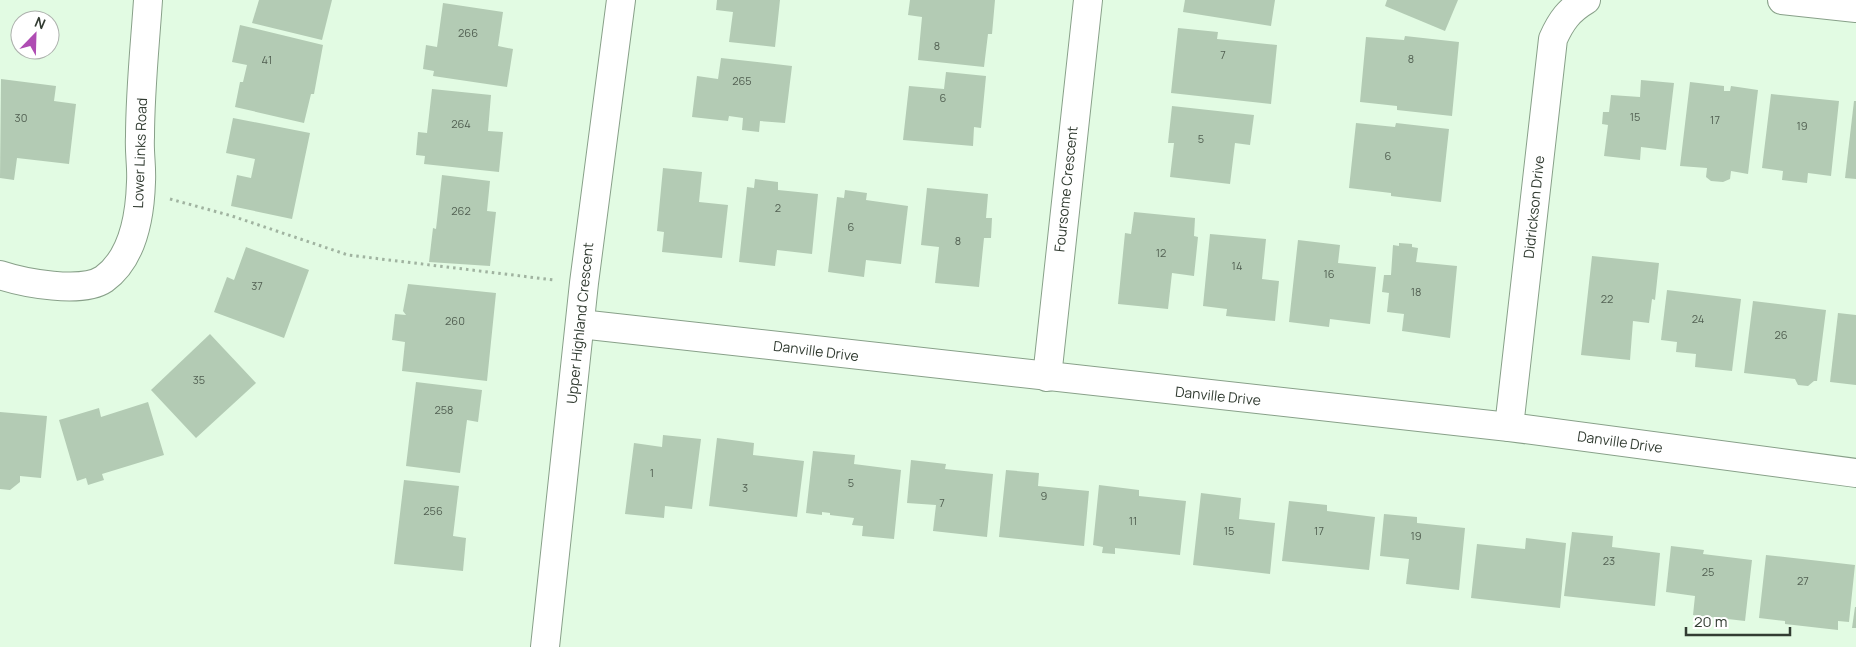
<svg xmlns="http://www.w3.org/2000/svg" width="1856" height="647" viewBox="0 0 1856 647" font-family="Manrope,sans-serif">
  <rect width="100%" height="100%" fill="#e2fbe3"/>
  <g fill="#b3cbb4">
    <path d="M259 0H332L322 40 252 23Z"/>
    <path d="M717 0H780L775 47 729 42 733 12 716 10Z"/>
    <path d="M910 0H995L992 34H988L984 67 918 60 922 17 908 15Z"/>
    <path d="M1185 0H1275L1271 26 1183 12Z"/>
    <path d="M1387 0H1458L1445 31 1385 6Z"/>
    <path d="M443 3 503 12 498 46 513 49 507 87 433 76 434 71 423 69 426 45 437 47Z"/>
    <path d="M240 25 323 45 314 94H311L304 123 235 107 240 82H243L247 65 232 62Z"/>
    <path d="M1178 28 1218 32 1217 39 1277 45 1271 104 1171 93Z"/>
    <path d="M1405 36 1459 42 1452 116 1397 110V106L1360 102 1366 37 1404 40Z"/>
    <path d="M721 58 792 66 785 123 760 121 759 132 742 130 743 118 729 116 728 121 692 117 697 76 718 79Z"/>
    <path d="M946 72 986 76 981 128 974 127 973 146 903 140 909 86 944 89Z"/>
    <path d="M1 79 56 86 54 101 76 104 69 164 17 158 14 180 0 178Z"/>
    <path d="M1641 80 1674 83 1666 150 1641 147 1640 160 1604 156 1608 125 1602 124 1603 112H1609L1611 95 1640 97Z"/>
    <path d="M1690 82 1724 86V91H1730L1731 86 1758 90 1748 174 1731 171 1730 179 1723 182 1711 181 1706 177 1707 168 1680 166Z"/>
    <path d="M432 89 491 95 488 131 503 132 499 172 424 164 425 156 416 155 418 132 427 133Z"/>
    <path d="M1771 94 1839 101 1831 176 1808 173 1807 183 1782 180 1783 171 1762 168Z"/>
    <path d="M1854 101H1856V179L1845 178Z"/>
    <path d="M1172 106 1254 115 1250 145 1235 143 1230 184 1170 177 1174 143H1168Z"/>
    <path d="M233 118 310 133 292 219 231 206 237 175 251 178 255 159 226 153Z"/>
    <path d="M1356 123 1395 127 1396 123 1449 129 1441 202 1391 196V193L1349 188Z"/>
    <path d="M663 168 702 172 699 202 728 205 722 258 662 252 664 232 657 231Z"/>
    <path d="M442 175 490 181 487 211 496 212 490 266 429 262 433 228 436 229Z"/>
    <path d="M755 179 778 182V190L818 194 812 254 777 250 775 266 739 262 747 187 754 188Z"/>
    <path d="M927 188 988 194 986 218H992L991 238H984L979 287 935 283 939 247 921 245Z"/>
    <path d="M845 190 867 193 866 200 908 206 901 264 866 260 864 277 828 272 837 197 844 198Z"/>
    <path d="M1134 212 1195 218 1194 236 1198 237 1194 276 1172 273 1168 309 1118 304 1125 233 1131 234Z"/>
    <path d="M1210 234 1266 239 1262 279 1279 281 1275 321 1226 316 1227 309 1203 306Z"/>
    <path d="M1298 240 1340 245 1338 263 1376 267 1370 324 1330 319 1329 327 1289 322Z"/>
    <path d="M1399 243 1412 244V247L1418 248 1416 262 1457 266 1450 338 1402 331 1404 314 1387 312 1389 293 1382 292 1384 275H1391L1393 245 1399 246Z"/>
    <path d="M246 247 309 270 284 338 214 312 227 277 234 280Z"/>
    <path d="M1592 256 1659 263 1655 300 1652 299 1649 323 1633 321 1630 360 1581 355Z"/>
    <path d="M408 284 496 293 487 381 402 371 405 342 392 340 395 314 406 315 403 311Z"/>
    <path d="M1667 290 1741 299 1732 371 1695 367 1696 354 1676 352 1677 342 1661 340Z"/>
    <path d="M1753 301 1826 310 1817 381H1814L1808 386 1798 385 1795 379 1744 373Z"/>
    <path d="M1838 313 1856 315V385L1830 382Z"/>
    <path d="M210 334 256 383 196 438 151 390Z"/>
    <path d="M416 382 482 390 478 422 467 420 460 473 406 466Z"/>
    <path d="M148 402 164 455 102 474 104 480 88 485 86 478 77 481 59 420 99 408 101 417Z"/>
    <path d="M0 412 47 416 41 478 20 476V482L10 490 0 489Z"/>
    <path d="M663 435 701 439 692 509 665 506 664 518 625 514 634 443 662 447Z"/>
    <path d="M717 438 754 443 753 455 804 461 797 517 709 506Z"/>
    <path d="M813 451 855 455 854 464 901 470 894 539 862 536 863 526 852 525 854 518 830 515V513L822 512V515L806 513Z"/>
    <path d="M911 460 946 464 945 469 993 474 987 537 933 531 936 505 907 503Z"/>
    <path d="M1006 470 1039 473 1038 486 1089 491 1084 546 999 537Z"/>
    <path d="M404 480 459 486 453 536 466 538 463 571 394 564Z"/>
    <path d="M1099 485 1139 490V496L1186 501 1180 555 1115 548V554L1102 553 1103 547 1093 545Z"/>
    <path d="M1201 493 1241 498 1239 519 1275 523 1270 574 1193 565Z"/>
    <path d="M1289 501 1327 505V511L1375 517 1369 570 1282 561Z"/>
    <path d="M1384 514 1417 517V523L1465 528 1459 590 1406 584 1409 559 1380 556Z"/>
    <path d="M1572 532 1613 536 1612 547 1660 553 1655 606 1564 596Z"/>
    <path d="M1526 538 1566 543 1560 608 1471 598 1477 544 1525 549Z"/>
    <path d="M1671 546 1704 550 1703 554 1752 560 1745 621 1693 615 1695 596 1666 592Z"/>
    <path d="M1766 555 1855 565 1849 622 1838 621V630L1785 624V621L1759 618Z"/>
    <path d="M1855 607H1856V628H1852Z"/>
  </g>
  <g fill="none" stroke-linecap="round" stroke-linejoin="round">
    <defs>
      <g id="minor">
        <path d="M1782 0 1856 8"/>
        <path d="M0 275C24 283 82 294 104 279 133 258 140 215 141 182 142 167 139 152 140 137 140 91 145 45 148 0"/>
        <path d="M580 324 1509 427 1856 473"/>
        <path d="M1047 377 1088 0"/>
        <path d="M1509 427 1553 39C1561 21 1569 10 1586 0"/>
        <path d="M545 647 584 283 621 0"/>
      </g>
    </defs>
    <use href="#minor" stroke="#88a089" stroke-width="30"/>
    <path stroke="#a0b3a0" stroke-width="3" stroke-dasharray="2.5 4" stroke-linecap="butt" d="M170 199 232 216 348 255 554 280"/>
    <use href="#minor" stroke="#fff" stroke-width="28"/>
  </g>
  <g text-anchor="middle" stroke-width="4.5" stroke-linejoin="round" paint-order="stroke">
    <g font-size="11" fill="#526052">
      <text x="468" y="37">266</text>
      <text x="937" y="50">8</text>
      <text x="1223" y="59">7</text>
      <text x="1411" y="63">8</text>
      <text x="267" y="64">41</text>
      <text x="742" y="85">265</text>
      <text x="943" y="102">6</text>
      <text x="1635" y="121">15</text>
      <text x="21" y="122">30</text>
      <text x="1715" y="124">17</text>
      <text x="461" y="128">264</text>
      <text x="1802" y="130">19</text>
      <text x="1201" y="143">5</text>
      <text x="1388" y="160">6</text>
      <text x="778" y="212">2</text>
      <text x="461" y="215">262</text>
      <text x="851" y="231">6</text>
      <text x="958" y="245">8</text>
      <text x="1161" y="257">12</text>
      <text x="1237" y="270">14</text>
      <text x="1329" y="278">16</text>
      <text x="257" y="290">37</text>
      <text x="1416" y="296">18</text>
      <text x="1607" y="303">22</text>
      <text x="1698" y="323">24</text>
      <text x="455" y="325">260</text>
      <text x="1781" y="339">26</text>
      <text x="199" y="384">35</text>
      <text x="444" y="414">258</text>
      <text x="652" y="477">1</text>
      <text x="851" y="487">5</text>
      <text x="745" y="492">3</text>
      <text x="1044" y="500">9</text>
      <text x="942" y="507">7</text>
      <text x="433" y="515">256</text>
      <text x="1133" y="525">11</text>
      <text x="1229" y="535">15</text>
      <text x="1319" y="535">17</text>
      <text x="1416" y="540">19</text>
      <text x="1609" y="565">23</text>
      <text x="1708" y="576">25</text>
      <text x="1803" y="585">27</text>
    </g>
    <g font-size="14" fill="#323c32" stroke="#fff">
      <text transform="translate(140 153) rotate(-88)" y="5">Lower Links Road</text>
      <text transform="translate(1066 189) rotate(-84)" y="5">Foursome Crescent</text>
      <text transform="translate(1534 207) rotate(-84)" y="5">Didrickson Drive</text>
      <text transform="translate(580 323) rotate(-84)" y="5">Upper Highland Crescent</text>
      <text transform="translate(816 351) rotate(7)" y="5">Danville Drive</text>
      <text transform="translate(1218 396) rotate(6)" y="5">Danville Drive</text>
      <text transform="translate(1620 442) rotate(8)" y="5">Danville Drive</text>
    </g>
  </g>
  <g transform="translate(35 35) rotate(23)"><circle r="24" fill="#ffffff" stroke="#adb1ad"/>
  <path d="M0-4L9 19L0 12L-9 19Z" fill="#af4cb3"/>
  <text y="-8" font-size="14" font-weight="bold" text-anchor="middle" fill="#323c32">N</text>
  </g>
  <path d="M1686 627v8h104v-8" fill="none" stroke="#323c32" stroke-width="2.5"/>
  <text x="1694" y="627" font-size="15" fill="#323c32" stroke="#ffffff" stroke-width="4" paint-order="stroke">20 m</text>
</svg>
